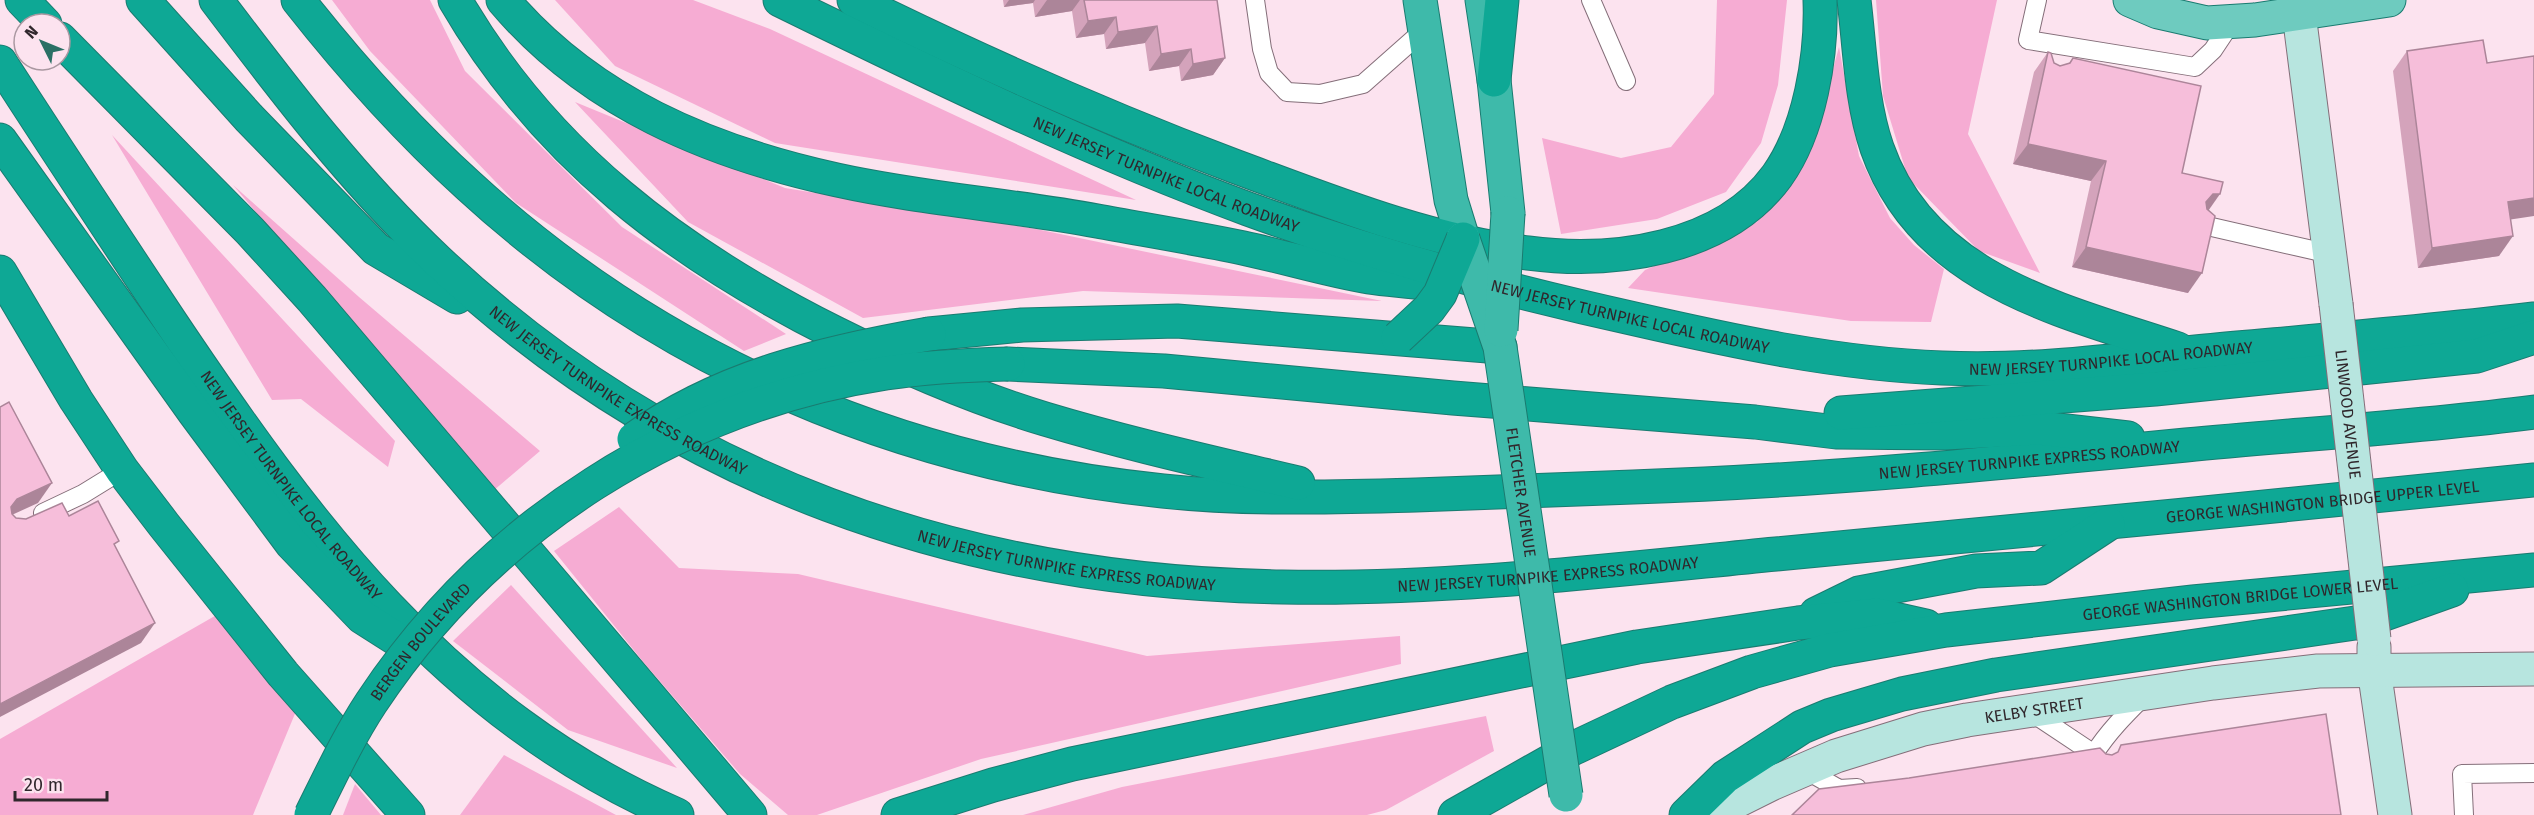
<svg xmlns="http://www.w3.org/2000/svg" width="2534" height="815" viewBox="0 0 2534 815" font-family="'Fira Sans',sans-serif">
  <rect width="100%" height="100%" fill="#fce3ef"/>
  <g fill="#f6acd3">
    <path d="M332 0H430L465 71 622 227 786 334 744 351 516 203 370 51Z"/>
    <path d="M555 0H693L770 29 1136 200 775 143 615 66Z"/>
    <path d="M1717 0H1787L1778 85 1761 143 1726 192 1657 219 1561 234 1542 138 1621 158 1671 147 1714 94Z"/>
    <path d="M1876 0H1997L1968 134 2040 273 1979 251 1908 178 1883 96Z"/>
    <path d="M1839 47 1859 156 1890 218 1914 245 1944 269 1931 322 1851 321 1628 288 1645 270 1757 222 1815 135Z"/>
    <path d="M575 102 785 188 1036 229 1382 301 1083 291 863 318 688 222Z"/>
    <path d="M112 135 395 441 388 467 301 399 272 400Z"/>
    <path d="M233 185 359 297 540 451 493 491 443 434Z"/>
    <path d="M619 507 679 568 798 574 1147 656 1400 636 1401 664 981 759 817 815H788L740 774 645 664 554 551Z"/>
    <path d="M511 585 677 768 568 730 453 641Z"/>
    <path d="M220 613 299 704 253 815H0V739Z"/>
    <path d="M1486 716 1494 751 1386 810 1367 815H1023L1122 787Z"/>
    <path d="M504 755 616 815H460Z"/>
    <path d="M355 784 381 815H343Z"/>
  </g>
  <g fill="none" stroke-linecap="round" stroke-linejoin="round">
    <defs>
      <g id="service">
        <path d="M1255 0 1262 49 1269 73 1287 92 1320 94 1363 84 1424 30"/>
        <path d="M1591 0 1626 81"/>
        <path d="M2037 0 2028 40 2195 67 2213 50 2231 23"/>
        <path d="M2203 225 2330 254"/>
        <path d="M43 513 83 494 122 470"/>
        <path d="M2031 712 2094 754"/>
        <path d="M2096 766 2094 754C2108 732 2125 715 2144 696"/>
        <path d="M1804 769 1839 789 1857 788"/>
        <path d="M2464 815 2462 774 2534 773"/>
      </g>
      <g id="secondary">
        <path d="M2299 14 2336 304"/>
        <path d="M2374 647V669L2395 815"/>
        <path id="s1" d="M1709 815 1771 784 1836 756 1923 729 1967 720 2213 683 2318 671 2534 669"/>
      </g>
      <path id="primary" d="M2130 0 2158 12 2207 23 2255 20 2389 0"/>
      <g id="trunk">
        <path d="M1420 0 1451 200 1463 239"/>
        <path d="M1482 0 1494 80 1508 213"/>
      </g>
      <g id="motorway">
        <path d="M22 0 45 24"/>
        <path d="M143 0 249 118 376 249 457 297"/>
        <path id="s2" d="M216 0C285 91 354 182 438 261 673 481 962 582 1282 587 1447 590 1612 570 1776 554 2028 529 2282 507 2534 480"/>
        <path id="s3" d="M298 0C350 66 407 130 469 186 663 364 902 464 1163 491 1247 500 1332 497 1416 495 1488 492 1561 490 1633 487 1818 481 2002 463 2186 445 2302 434 2418 427 2534 412"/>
        <path d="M455 0C545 155 677 254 835 333 903 367 972 397 1045 419 1128 444 1214 463 1298 483"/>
        <path d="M503 0C589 102 709 152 837 180 923 199 1011 205 1097 221 1146 230 1195 238 1243 248 1285 257 1327 270 1369 277 1389 280 1409 281 1428 284"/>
        <path id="s4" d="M780 0C933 75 1088 150 1248 209 1374 255 1504 290 1635 319 1736 342 1838 364 1942 368 2030 372 2118 360 2206 351 2315 341 2425 332 2534 319"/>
        <path d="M854 0C978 61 1104 117 1234 166 1329 201 1427 241 1528 253 1613 264 1723 250 1777 176 1810 130 1822 55 1820 0"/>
        <path d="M1854 0C1860 49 1861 101 1877 148 1923 280 2061 310 2178 349"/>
        <path d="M60 39 250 231 312 299 750 815"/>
        <path id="s5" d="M0 62C56 149 113 235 170 321 306 524 446 715 677 815"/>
        <path d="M1494 80 1502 0"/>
        <path d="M0 140 194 412 292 544 362 617 406 645"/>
        <path d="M0 272 76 400 122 470 164 525 283 674 408 815"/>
        <path d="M929 334 1022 325 1177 321 1500 347"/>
        <path d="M1008 364 1164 371 1453 398 1755 422 1836 432 1945 433 2040 428 2128 438"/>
        <path d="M1841 413 2155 389 2477 356 2534 337"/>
        <path d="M1816 614 1859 593 1976 571 2041 568 2108 524"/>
        <path d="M898 815 993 785 1072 764 1637 647 1798 623 1877 615 1926 626"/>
        <path id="s6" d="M1455 815 1572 749 1672 702 1752 672 1830 650 1946 630 2193 602 2534 570"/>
        <path d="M1686 815 1725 777 1802 727 1831 715 1902 694 1996 675 2362 622 2452 590"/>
      </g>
    </defs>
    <use href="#service" stroke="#846e79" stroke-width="20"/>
    <use href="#secondary" stroke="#846e79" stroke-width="35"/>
    <use href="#primary" stroke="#1a7b70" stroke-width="35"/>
    <use href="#trunk" stroke="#1a7b70" stroke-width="35"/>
    <use href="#motorway" stroke="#1a7b70" stroke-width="35"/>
    <use href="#service" stroke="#fff" stroke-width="18"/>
    <use href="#secondary" stroke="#b7e5df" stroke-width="33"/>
    <use href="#primary" stroke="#6ecbbf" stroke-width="33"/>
    <use href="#trunk" stroke="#3ebaaa" stroke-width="33"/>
    <use href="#motorway" stroke="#0ea895" stroke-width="33"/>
    <defs>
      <g id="secondary-bridge">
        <path id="s7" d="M2336 304 2374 639"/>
      </g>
      <g id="trunk-bridge">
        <path id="s8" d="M1463 239 1500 347 1566 795"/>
        <path d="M1501 330 1508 213"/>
      </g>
      <g id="motorway-bridge">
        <path d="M1398 338 1429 309 1440 294 1463 239"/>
        <path d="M634 439C720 377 825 352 929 334"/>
        <path id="s9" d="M311 815C330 777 348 738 371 703 488 526 677 405 886 373 926 367 967 365 1008 364"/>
      </g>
    </defs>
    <use href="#secondary-bridge" stroke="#846e79" stroke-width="35" stroke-linecap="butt"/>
    <use href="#trunk-bridge" stroke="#1a7b70" stroke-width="35" stroke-linecap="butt"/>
    <use href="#motorway-bridge" stroke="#1a7b70" stroke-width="35" stroke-linecap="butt"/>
    <use href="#secondary-bridge" stroke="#b7e5df" stroke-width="33"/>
    <use href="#trunk-bridge" stroke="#3ebaaa" stroke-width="33"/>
    <use href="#motorway-bridge" stroke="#0ea895" stroke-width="33"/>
  </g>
  <g fill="#d4a3bb">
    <path d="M1003 0H1217L1225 58 1213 75 1181 81 1179 66 1149 71 1145 43 1106 49 1104 34 1076 38 1072 11 1035 17 1033 3 1004 7Z"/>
    <path d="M2407 51 2511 220 2499 256 2418 268 2393 71Z"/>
    <path d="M2048 52 2054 63 2060 66 2069 63 2073 58 2182 173 2208 210 2188 293 2072 267 2091 181 2013 164 2034 72Z"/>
  </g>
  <g fill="#ac8599">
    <path d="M1009 0H1035L1033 3 1004 7Z"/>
    <path d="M1047 0H1080L1072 11 1035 17Z"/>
    <path d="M1116 17 1104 34 1076 38 1088 21Z"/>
    <path d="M1157 26 1145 43 1106 49 1118 32Z"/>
    <path d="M1191 49 1179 66 1149 71 1161 54Z"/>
    <path d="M1225 58 1213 75 1181 81 1193 64Z"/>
    <path d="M2028 144 2106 161 2091 181 2013 164Z"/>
    <path d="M2213 194H2220L2206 214V202Z"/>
    <path d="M2534 198V216L2494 222 2508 202Z"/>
    <path d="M2513 236 2499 256 2418 268 2432 248Z"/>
    <path d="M2086 247 2202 273 2188 293 2072 267Z"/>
    <path d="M52 483 38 503 3 519 17 499Z"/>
    <path d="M155 623 141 643 0 717V704Z"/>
  </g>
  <g fill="#f6beda" stroke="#ac8599" stroke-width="1.5">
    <path d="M1084 0H1217L1225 58 1193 64 1191 49 1161 54 1157 26 1118 32 1116 17 1088 21Z"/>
    <path d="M2483 40 2487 63 2534 56V198L2508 202 2513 236 2432 248 2407 51Z"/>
    <path d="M2048 52 2051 53 2054 63 2060 66 2070 63 2073 58 2201 86 2182 173 2223 182 2220 194H2213L2206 202 2207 209 2215 216 2202 273 2086 247 2106 161 2028 144Z"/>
    <path d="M9 402 52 483 17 499 11 507 12 514 16 518 26 519 62 503 69 516 98 501 119 541 114 544 155 623 0 704V407Z"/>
    <path d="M2326 714 2341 815H1792L1819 789 1909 778 2100 748 2106 754 2112 755 2118 752 2121 745Z"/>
  </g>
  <g text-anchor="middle" stroke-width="4.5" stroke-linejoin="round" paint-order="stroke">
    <g font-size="16" fill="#30272c" stroke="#fce3ef">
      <text dy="6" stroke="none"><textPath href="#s4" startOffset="424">NEW JERSEY TURNPIKE LOCAL ROADWAY</textPath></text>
      <text dy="6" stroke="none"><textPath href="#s4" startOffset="910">NEW JERSEY TURNPIKE LOCAL ROADWAY</textPath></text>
      <text dy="6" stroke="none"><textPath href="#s4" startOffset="1396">NEW JERSEY TURNPIKE LOCAL ROADWAY</textPath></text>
      <text dy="6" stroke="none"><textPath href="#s2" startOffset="566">NEW JERSEY TURNPIKE EXPRESS ROADWAY</textPath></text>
      <text dy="6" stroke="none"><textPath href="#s7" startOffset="111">LINWOOD AVENUE</textPath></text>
      <text dy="6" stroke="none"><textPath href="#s3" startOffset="1892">NEW JERSEY TURNPIKE EXPRESS ROADWAY</textPath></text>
      <text dy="6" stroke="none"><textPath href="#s5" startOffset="514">NEW JERSEY TURNPIKE LOCAL ROADWAY</textPath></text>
      <text dy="6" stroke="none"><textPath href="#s8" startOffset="261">FLETCHER AVENUE</textPath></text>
      <text dy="6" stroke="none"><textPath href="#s2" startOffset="2314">GEORGE WASHINGTON BRIDGE UPPER LEVEL</textPath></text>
      <text dy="6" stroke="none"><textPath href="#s2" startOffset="1052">NEW JERSEY TURNPIKE EXPRESS ROADWAY</textPath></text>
      <text dy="6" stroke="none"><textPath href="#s2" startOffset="1536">NEW JERSEY TURNPIKE EXPRESS ROADWAY</textPath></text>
      <text dy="6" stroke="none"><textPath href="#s6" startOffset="825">GEORGE WASHINGTON BRIDGE LOWER LEVEL</textPath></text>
      <text dy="6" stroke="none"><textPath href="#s9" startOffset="206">BERGEN BOULEVARD</textPath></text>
      <text dy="6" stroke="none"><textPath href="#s1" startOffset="344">KELBY STREET</textPath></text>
    </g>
  </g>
  <g transform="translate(42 42) rotate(313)"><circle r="28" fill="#fce3ef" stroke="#aa98a1" stroke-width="1.5"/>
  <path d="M0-4.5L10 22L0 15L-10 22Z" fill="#2a7065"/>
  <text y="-9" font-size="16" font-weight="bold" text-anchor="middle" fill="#30272c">N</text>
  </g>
  <path d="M15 791v9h92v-9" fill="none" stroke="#30272c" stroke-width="3"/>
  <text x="24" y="791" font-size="18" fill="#30272c" stroke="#fce3ef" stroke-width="4.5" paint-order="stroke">20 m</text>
</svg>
